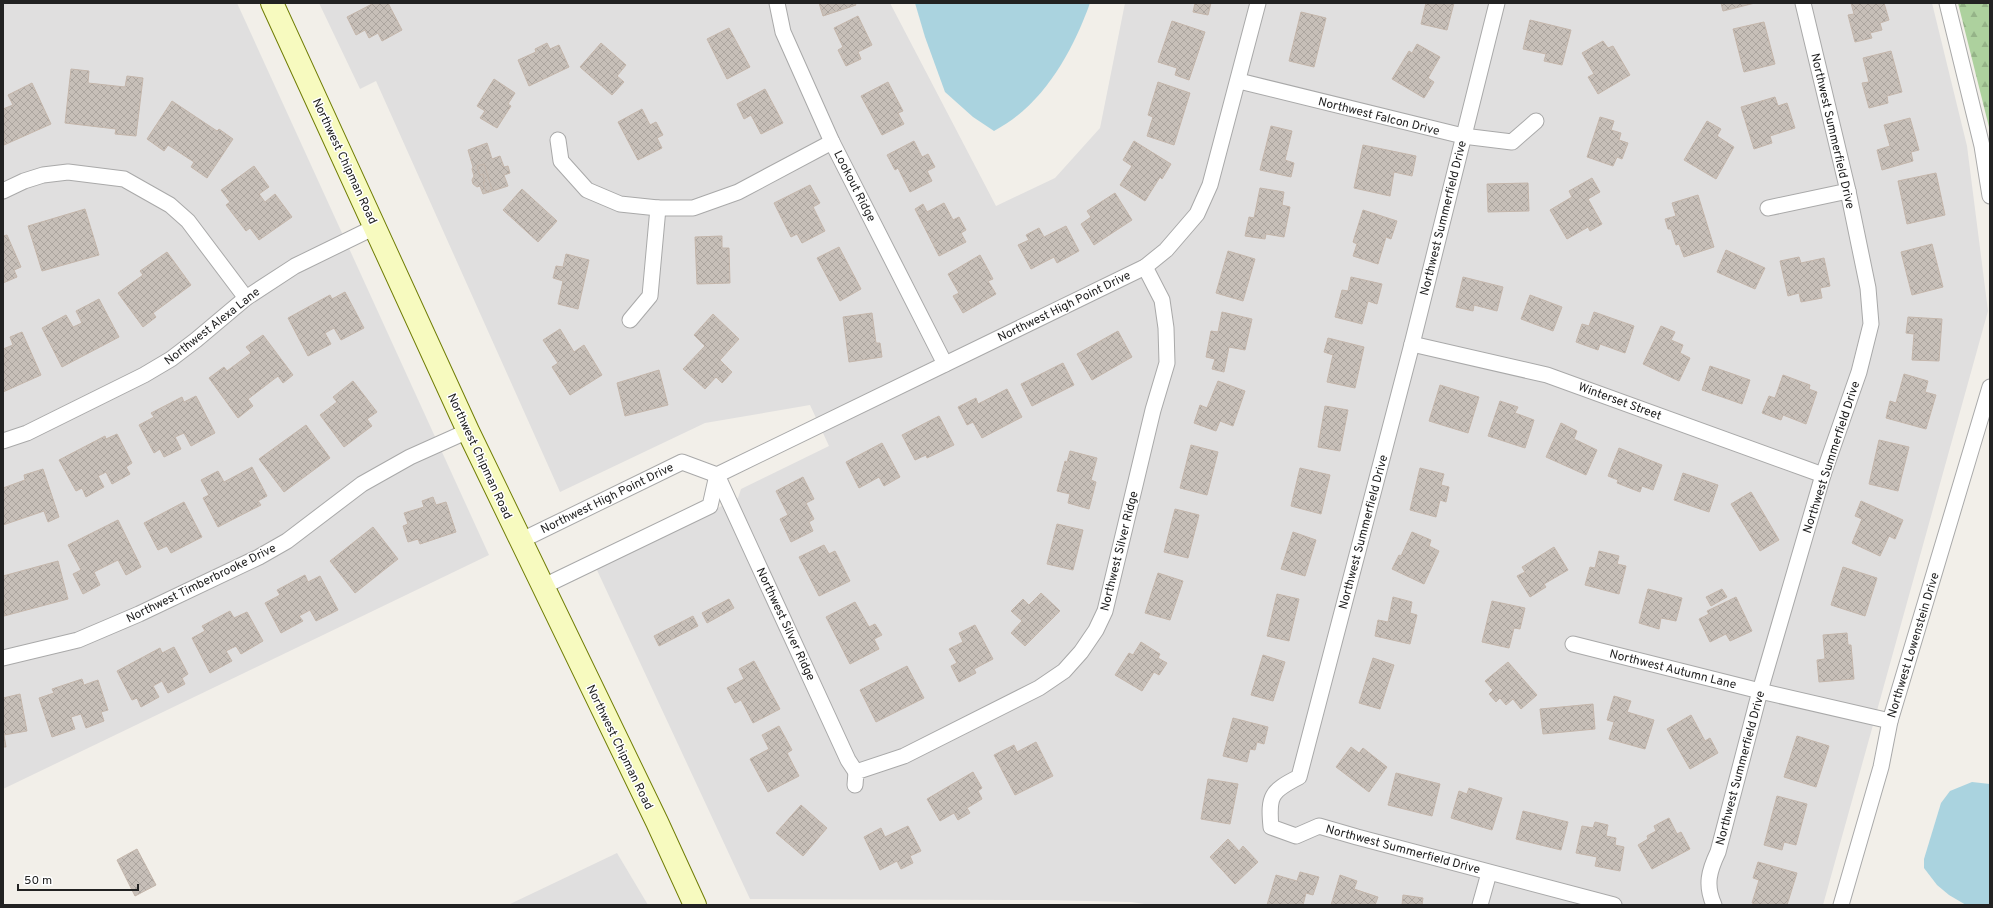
<svg xmlns="http://www.w3.org/2000/svg" width="1993" height="908" viewBox="0 0 1993 908" font-family="Overpass,sans-serif">
  <defs>
    <pattern id="forest-firs" width="22" height="20" patternUnits="userSpaceOnUse"><rect width="22" height="20" fill="#add19e"/><path d="M5 1l3.5 6h-7zM16 11l3.5 6h-7z" fill="#95b388"/></pattern>
    <pattern id="building-cross-hatch" width="8" height="8" patternUnits="userSpaceOnUse"><rect width="8" height="8" fill="#c7bfb8"/><path d="M0 0l8 8M0 8l8-8" fill="none" stroke="#aba49e"/></pattern>
  </defs>
  <rect width="100%" height="100%" fill="#f2efe9"/>
  <g fill="#e0dfdf">
    <path d="M3 3H237L489 555 3 789Z"/>
    <path d="M319 3H890L996 206 1055 178 1100 128 1125 3H1932L1967 146 1988 311 1823 905H1151L1131 902 1043 900 750 899 596 568 738 498 741 489 829 446 810 405 705 423 560 492 376 81 360 89Z"/>
    <path d="M617 853 648 905H508Z"/>
  </g>
  <path fill="url(#forest-firs)" d="M1958 3H1990V131Z"/>
  <g fill="#aad3df">
    <path d="M915 3H1090C1072 53 1043 105 994 131L973 117 945 92 925 37Z"/>
    <path d="M1972 782 1990 784V905H1966L1949 895 1937 885 1924 868V859L1941 803 1950 791Z"/>
  </g>
  <g fill="url(#building-cross-hatch)" stroke="#c4b6ab">
    <path d="M374 3H388L402 30 382 41 378 33 369 38 365 30 356 35 347 17Z"/>
    <path d="M819 3H855L856 5 823 16Z"/>
    <path d="M1195 3H1211L1208 15 1193 12Z"/>
    <path d="M1426 3H1454L1447 30 1421 24Z"/>
    <path d="M1721 3H1755L1723 11Z"/>
    <path d="M1851 3H1884L1889 20 1880 23 1882 30 1870 33 1872 38 1855 42 1848 15 1854 14Z"/>
    <path d="M1301 12 1326 18 1314 67 1289 61Z"/>
    <path d="M858 16 872 45 858 52 861 59 846 66 838 50 843 47 834 28Z"/>
    <path d="M1530 20 1571 30 1562 65 1544 61 1546 54 1523 49Z"/>
    <path d="M1172 21 1205 32 1189 80 1175 75 1177 68 1158 62Z"/>
    <path d="M1764 22 1775 64 1744 72 1733 29Z"/>
    <path d="M729 28 750 67 727 79 707 39Z"/>
    <path d="M1603 41 1608 48 1613 46 1630 75 1598 94 1588 77 1594 74 1582 53Z"/>
    <path d="M547 43 550 49 559 45 569 67 529 86 518 60 536 52 535 49Z"/>
    <path d="M601 43 626 65 617 76 624 82 612 95 580 67Z"/>
    <path d="M1417 44 1440 57 1428 78 1434 82 1424 98 1392 79 1409 51 1412 53Z"/>
    <path d="M1891 51 1902 92 1887 96 1888 103 1869 108 1862 83 1869 82 1863 58Z"/>
    <path d="M71 69 89 71 88 83 125 87 127 76 143 78 136 136 115 134 116 129 65 123Z"/>
    <path d="M494 79 515 93 508 104 511 106 497 128 480 118 485 111 477 106Z"/>
    <path d="M888 82 903 111 898 113 904 124 882 135 861 96Z"/>
    <path d="M1158 82 1190 93 1174 145 1147 136 1153 117 1148 115Z"/>
    <path d="M32 83 51 124 4 145 3 109 13 105 8 95Z"/>
    <path d="M765 89 783 123 761 134 751 115 744 119 737 104Z"/>
    <path d="M1775 97 1778 106 1787 103 1795 128 1770 136 1772 143 1754 149 1741 107Z"/>
    <path d="M172 101 217 131 219 129 233 139 207 178 191 167 194 162 168 145 164 151 147 139Z"/>
    <path d="M642 109 650 125 656 122 663 135 657 138 662 148 638 160 618 122Z"/>
    <path d="M1600 117 1614 121 1611 130 1621 133 1619 140 1628 143 1622 159 1617 157 1613 166 1587 157Z"/>
    <path d="M1910 118 1919 150 1911 152 1913 161 1882 170 1877 150 1890 146 1884 125Z"/>
    <path d="M1707 121 1721 129 1717 136 1734 147 1716 179 1684 160Z"/>
    <path d="M1271 126 1292 131 1285 160 1294 163 1291 177 1260 170Z"/>
    <path d="M914 141 922 157 928 154 935 167 927 171 932 181 910 192 898 168 895 170 887 155Z"/>
    <path d="M1134 141 1171 164 1162 179 1160 177 1145 201 1120 185 1132 166 1123 160Z"/>
    <path d="M487 143 492 159 500 156 504 167 508 166 510 173 504 175 508 186 483 194 480 186 477 187 473 184 472 180 474 176 472 169 473 167 468 150Z"/>
    <path d="M1363 145 1416 156 1412 176 1394 172 1390 196 1354 188Z"/>
    <path d="M484 164 492 189 486 192 483 182H485L483 174 480 175 477 166Z"/>
    <path d="M254 166 269 187 259 194 265 202 275 194 292 217 259 240 250 228 246 231 226 205 230 202 221 190Z"/>
    <path d="M1936 173 1945 215 1907 224 1898 181Z"/>
    <path d="M1592 178 1600 192 1588 199 1602 224 1590 231 1588 227 1567 239 1550 210 1572 197 1569 191Z"/>
    <path d="M1528 183 1529 211 1488 212 1487 184Z"/>
    <path d="M810 185 820 203 813 207 825 231 802 243 797 234 791 237 774 203Z"/>
    <path d="M1260 188 1284 192 1282 205 1290 207 1284 237 1266 234 1265 239 1245 236 1249 217 1254 218Z"/>
    <path d="M522 189 557 221 538 242 503 210Z"/>
    <path d="M1115 193 1132 220 1094 245 1081 224 1091 217 1087 211Z"/>
    <path d="M1698 195 1714 247 1684 257 1679 244 1676 245 1671 229H1668L1665 219 1676 216 1672 203Z"/>
    <path d="M944 203 953 220 959 217 966 230 961 233 966 242 939 256 915 209 923 204 927 212Z"/>
    <path d="M85 209 99 255 42 271 28 226Z"/>
    <path d="M1363 210 1397 221 1391 239 1386 237 1378 264 1353 256 1357 244 1353 242Z"/>
    <path d="M1066 226 1079 251 1057 263 1054 257 1031 269 1018 245 1029 240 1026 235 1039 228 1044 237Z"/>
    <path d="M7 235 21 267 14 270 17 277 3 283V236Z"/>
    <path d="M722 236V248H729L730 283 697 284 695 237Z"/>
    <path d="M1932 244 1943 287 1912 295 1901 252Z"/>
    <path d="M839 247 861 289 840 301 817 258Z"/>
    <path d="M1726 250 1765 268 1755 289 1717 272Z"/>
    <path d="M1228 251 1255 259 1243 301 1216 293Z"/>
    <path d="M167 252 191 285 153 313 156 317 143 327 118 293 143 275 140 271Z"/>
    <path d="M566 254 589 260 578 309 558 304 563 281 553 278 556 266 563 267Z"/>
    <path d="M980 255 993 279 988 281 996 294 963 313 953 296 959 293 948 274Z"/>
    <path d="M1799 257 1801 263 1824 258 1830 286 1820 288 1822 298 1801 302 1799 293 1788 296 1780 261Z"/>
    <path d="M1351 277 1382 284 1377 304 1368 301 1362 324 1335 317 1342 290 1348 291Z"/>
    <path d="M1463 277 1503 287 1497 311 1474 305 1473 311 1456 307Z"/>
    <path d="M345 292 364 328 341 340 334 328 325 333 331 344 308 356 288 318 330 295 332 299Z"/>
    <path d="M1530 295 1562 307 1553 331 1521 319Z"/>
    <path d="M99 299 119 337 62 367 42 328 66 315 73 327 82 323 76 311Z"/>
    <path d="M1222 312 1252 319 1245 350 1229 347 1224 372 1212 369 1215 359 1206 357 1211 331 1218 332Z"/>
    <path d="M1594 312 1634 326 1625 353 1600 344 1598 350 1576 342 1582 324 1589 326Z"/>
    <path d="M872 313 876 343H880L882 357 849 362 843 317Z"/>
    <path d="M713 314 739 339 720 360 732 372 722 383 716 377 705 389 683 369 705 346 694 335Z"/>
    <path d="M1908 317 1942 319 1939 361 1912 360 1914 334 1906 333Z"/>
    <path d="M1661 326 1675 332 1671 340 1683 345 1680 353 1690 358 1679 381 1643 364Z"/>
    <path d="M560 329 574 352 584 345 602 375 570 395 552 367 558 363 543 340Z"/>
    <path d="M1118 331 1132 357 1092 380 1077 354Z"/>
    <path d="M22 332 41 375 3 392V349L13 345 10 337Z"/>
    <path d="M263 335 293 375 283 383 278 376 248 399 253 406 238 418 209 378 224 367 227 371 251 353 246 347Z"/>
    <path d="M1328 338 1364 347 1355 388 1327 382 1333 355 1324 352Z"/>
    <path d="M1063 363 1074 385 1032 406 1021 384Z"/>
    <path d="M1710 366 1750 380 1742 404 1702 390Z"/>
    <path d="M659 370 668 405 625 416 617 383Z"/>
    <path d="M1904 374 1928 381 1925 392 1936 395 1926 429 1886 418 1890 401 1896 403Z"/>
    <path d="M1783 375 1810 385 1809 389 1817 392 1806 424 1783 415 1781 420 1762 413 1769 396 1775 398Z"/>
    <path d="M353 381 377 412 367 419 372 426 344 447 320 415 337 402 333 397Z"/>
    <path d="M1218 381 1245 391 1233 426 1220 421 1216 431 1194 423 1200 405 1207 408Z"/>
    <path d="M1440 385 1479 397 1468 433 1429 421Z"/>
    <path d="M1007 389 1022 417 982 438 973 422 967 425 958 407 976 398 978 404Z"/>
    <path d="M196 396 215 433 191 446 184 433 175 437 181 449 164 457 160 449 154 453 139 425 154 417 151 413 182 397 184 402Z"/>
    <path d="M1500 401 1518 407 1515 413 1534 420 1525 448 1488 436Z"/>
    <path d="M1325 406 1348 410 1340 451 1318 447Z"/>
    <path d="M939 416 954 445 927 458 926 455 915 460 902 435Z"/>
    <path d="M1561 423 1577 431 1574 439 1597 450 1586 475 1546 457Z"/>
    <path d="M306 425 330 458 284 492 259 459Z"/>
    <path d="M117 434 132 463 126 467 130 474 112 484 106 472 98 476 104 487 86 497 82 488 76 491 59 460 105 436 106 439Z"/>
    <path d="M1879 440 1909 447 1898 491 1869 484Z"/>
    <path d="M882 443 900 477 884 486 879 477 859 488 846 462Z"/>
    <path d="M1191 445 1218 452 1207 495 1180 488Z"/>
    <path d="M1619 448 1662 465 1653 490 1642 486 1640 492 1617 483 1618 480 1608 476Z"/>
    <path d="M1070 451 1097 458 1091 480 1096 482 1089 509 1068 503 1070 494 1057 491 1065 461 1067 462Z"/>
    <path d="M252 467 267 496 258 501 261 505 218 527 203 498 209 495 201 480 218 471 224 482Z"/>
    <path d="M1300 468 1330 475 1321 514 1291 506Z"/>
    <path d="M1420 468 1444 474 1441 485 1449 487 1446 502 1440 500 1436 517 1410 510Z"/>
    <path d="M43 469 59 517 48 522 44 511 3 525V488L25 480 24 475Z"/>
    <path d="M1683 473 1718 485 1709 512 1674 500Z"/>
    <path d="M803 477 814 499 806 503 814 519 809 522 813 531 791 542 780 519 788 515 776 491Z"/>
    <path d="M1751 492 1779 540 1760 551 1731 504Z"/>
    <path d="M433 497 436 505 446 502 456 532 420 544 418 539 408 542 403 526 408 524 404 513 424 507 422 501Z"/>
    <path d="M1861 501 1903 520 1895 539 1889 536 1880 556 1852 543 1862 519 1855 516Z"/>
    <path d="M184 502 202 537 171 553 167 546 158 550 144 523Z"/>
    <path d="M1175 509 1199 515 1188 558 1164 552Z"/>
    <path d="M118 520 141 567 126 575 118 560 94 572 100 585 83 594 73 574 81 570 68 545Z"/>
    <path d="M1057 524 1083 530 1073 570 1047 564Z"/>
    <path d="M373 527 398 559 355 593 330 561Z"/>
    <path d="M1293 532 1316 540 1305 576 1281 569Z"/>
    <path d="M1412 532 1431 540 1429 546 1439 551 1424 584 1392 569 1399 555 1401 556Z"/>
    <path d="M824 545 829 554 835 551 850 581 819 596 799 557Z"/>
    <path d="M1554 547 1568 570 1544 584 1546 587 1530 597 1517 576 1525 572 1522 567Z"/>
    <path d="M1599 551 1619 556 1617 564 1626 566 1619 594 1585 585 1590 567 1595 568Z"/>
    <path d="M58 561 68 599 4 616 3 576Z"/>
    <path d="M1843 567 1877 578 1865 616 1831 605Z"/>
    <path d="M1158 573 1183 581 1170 620 1145 613Z"/>
    <path d="M305 575 308 582 320 576 338 610 316 621 310 610 299 616 303 621 281 633 265 603 280 595 277 590Z"/>
    <path d="M1648 589 1682 598 1676 621 1661 618 1659 629 1639 623Z"/>
    <path d="M1722 589 1727 597 1711 606 1706 597Z"/>
    <path d="M1041 593 1060 611 1025 646 1011 633 1022 621 1011 611 1023 599 1029 605Z"/>
    <path d="M1277 594 1299 599 1289 641 1267 636Z"/>
    <path d="M1393 597 1412 602 1410 613 1417 615 1410 644 1375 636 1378 620 1388 622Z"/>
    <path d="M1736 597 1752 631 1730 641 1726 634 1710 642 1699 619 1709 614 1707 611Z"/>
    <path d="M729 599 734 608 707 623 702 613Z"/>
    <path d="M1492 601 1525 608 1520 629 1514 628 1509 648 1482 642Z"/>
    <path d="M855 602 869 627 875 624 882 635 874 639 879 649 850 664 826 617Z"/>
    <path d="M230 611 234 618 247 612 263 641 241 654 236 646 226 651 232 661 210 673 192 638 205 631 202 626Z"/>
    <path d="M693 616 698 626 659 646 654 636Z"/>
    <path d="M975 625 993 659 974 669 976 673 959 682 951 666 957 663 949 649 963 642 959 633Z"/>
    <path d="M1847 633 1848 645H1851L1854 679 1819 682 1817 660 1825 659 1823 635Z"/>
    <path d="M1141 642 1160 654 1158 658 1167 663 1159 675 1154 672 1142 691 1115 675 1129 653 1133 655Z"/>
    <path d="M174 647 188 674 182 678 185 684 168 693 162 681 153 686 159 697 141 707 137 698 132 700 117 671 160 648 162 653Z"/>
    <path d="M1263 655 1285 662 1273 701 1251 695Z"/>
    <path d="M1373 658 1394 665 1380 709 1359 703Z"/>
    <path d="M754 661 780 709 753 723 741 700 735 703 727 688 744 679 739 669Z"/>
    <path d="M1508 662 1537 695 1521 709 1513 699 1506 705 1500 698 1496 702 1489 694 1493 690 1485 681Z"/>
    <path d="M907 666 924 698 876 722 860 690Z"/>
    <path d="M82 679 84 685 98 680 108 710 101 712 104 721 86 728 81 714 71 717 75 729 52 737 39 698 54 693 52 689Z"/>
    <path d="M20 694 27 731 4 735 6 747H3V698Z"/>
    <path d="M1614 696 1631 701 1627 712 1654 720 1645 749 1609 739 1614 722 1607 720Z"/>
    <path d="M1593 704 1595 729 1543 734 1540 709Z"/>
    <path d="M1691 715 1705 741 1710 738 1718 753 1690 769 1667 729Z"/>
    <path d="M1233 718 1268 727 1264 744 1257 742 1255 750 1250 749 1247 762 1223 756Z"/>
    <path d="M779 726 792 750 787 753 799 776 768 792 750 759 769 749 762 735Z"/>
    <path d="M1797 736 1829 746 1816 787 1784 777Z"/>
    <path d="M1036 742 1053 776 1015 795 994 755 1014 745 1017 752Z"/>
    <path d="M1351 747 1359 753 1363 748 1387 767 1369 792 1336 767Z"/>
    <path d="M973 772 982 788 978 791 982 799 967 808 970 813 958 820 954 813 940 821 927 799Z"/>
    <path d="M1396 773 1440 784 1432 816 1388 805Z"/>
    <path d="M1208 779 1238 784 1230 824 1201 819Z"/>
    <path d="M1469 788 1502 798 1492 830 1451 818 1459 791 1467 794Z"/>
    <path d="M1777 796 1807 804 1796 845 1784 842 1782 850 1764 845Z"/>
    <path d="M801 805 827 828 803 856 776 833Z"/>
    <path d="M1523 811 1568 822 1561 850 1516 839Z"/>
    <path d="M1669 818 1677 834 1681 832 1690 849 1652 869 1638 845 1648 839 1647 836 1656 831 1654 826Z"/>
    <path d="M1595 822 1608 825 1606 836 1616 838 1615 845 1624 847 1620 871 1595 866 1597 857 1576 853 1582 826 1593 828Z"/>
    <path d="M908 826 921 851 910 856 913 863 901 869 897 861 880 870 864 837 881 828 885 837Z"/>
    <path d="M1228 839 1239 851 1243 846 1258 862 1235 884 1210 857Z"/>
    <path d="M137 849 156 885 135 896 117 860Z"/>
    <path d="M1758 862 1797 873 1787 905H1759L1752 903 1759 880 1753 878Z"/>
    <path d="M1300 872 1319 877 1313 895 1306 893 1303 905H1267L1276 875 1297 881Z"/>
    <path d="M1340 875 1357 881 1354 889 1378 897 1375 905H1331Z"/>
    <path d="M1403 895 1423 898 1422 905H1402Z"/>
  </g>
  <g fill="none" stroke-linecap="round" stroke-linejoin="round">
    <defs>
      <g id="minor">
        <path d="M777 3 783 32 832 142 945 364"/>
        <path d="M1497 3 1412 344 1299 777C1271 791 1268 796 1271 827L1296 836 1319 826 1357 837 1614 905"/>
        <path d="M1947 3 1982 146 1990 196"/>
        <path d="M1239 81 1463 136 1512 142 1536 121"/>
        <path d="M558 140 561 161 587 190 620 204 658 208H693L738 192 832 142"/>
        <path d="M3 191 24 181 43 175 68 172 124 179 170 205 188 221 246 298"/>
        <path d="M1768 208 1848 191"/>
        <path d="M630 320 650 296 658 208"/>
        <path d="M1412 344 1547 375 1823 475"/>
        <path d="M3 441 27 433 144 375 171 359 196 340 246 298 295 266 375 227"/>
        <path d="M717 475 848 760 856 772"/>
        <path d="M520 541 682 462 717 475 1145 267 1166 250 1197 214 1210 185 1258 3"/>
        <path d="M542 587 710 506 717 475"/>
        <path d="M1573 644 1760 691 1890 721"/>
        <path d="M3 658 78 640 139 614 259 557 287 541 362 484 410 457 468 431"/>
        <path d="M855 785 856 772 904 756 1039 688 1064 671 1081 652 1096 630 1105 611 1153 410 1167 363 1166 328 1162 300 1145 267"/>
        <path d="M1480 905 1489 873"/>
        <path d="M1714 905C1705 885 1709 871 1718 852L1760 691 1823 475 1859 372 1871 324 1868 288 1848 191 1803 3"/>
        <path d="M1841 905 1881 767 1890 721 1990 387"/>
      </g>
      <path id="secondary" d="M272 3 468 431 657 822 695 905"/>
    </defs>
    <use href="#minor" stroke="#a9a9a9" stroke-width="17"/>
    <use href="#secondary" stroke="#707d05" stroke-width="24"/>
    <use href="#minor" stroke="#fff" stroke-width="15"/>
    <use href="#secondary" stroke="#f7fabf" stroke-width="22"/>
  </g>
  <g text-anchor="middle" stroke-width="3" stroke-linejoin="round" paint-order="stroke">
    <g font-size="12" fill="#222" stroke="#fff">
      <text transform="translate(1379 116) rotate(14)" y="4">Northwest Falcon Drive</text>
      <text transform="translate(1833 131) rotate(77)" y="4">Northwest Summerfield Drive</text>
      <text transform="translate(345 161) rotate(65)" y="4">Northwest Chipman Road</text>
      <text transform="translate(855 186) rotate(63)" y="4">Lookout Ridge</text>
      <text transform="translate(1443 218) rotate(-76)" y="4">Northwest Summerfield Drive</text>
      <text transform="translate(1064 306) rotate(-26)" y="4">Northwest High Point Drive</text>
      <text transform="translate(212 326) rotate(-38)" y="4">Northwest Alexa Lane</text>
      <text transform="translate(1620 401) rotate(20)" y="4">Winterset Street</text>
      <text transform="translate(480 456) rotate(65)" y="4">Northwest Chipman Road</text>
      <text transform="translate(1831 457) rotate(-72)" y="4">Northwest Summerfield Drive</text>
      <text transform="translate(607 498) rotate(-26)" y="4">Northwest High Point Drive</text>
      <text transform="translate(1363 532) rotate(-75)" y="4">Northwest Summerfield Drive</text>
      <text transform="translate(1119 551) rotate(-76)" y="4">Northwest Silver Ridge</text>
      <text transform="translate(201 583) rotate(-26)" y="4">Northwest Timberbrooke Drive</text>
      <text transform="translate(786 624) rotate(65)" y="4">Northwest Silver Ridge</text>
      <text transform="translate(1913 645) rotate(-73)" y="4">Northwest Lowenstein Drive</text>
      <text transform="translate(1673 669) rotate(14)" y="4">Northwest Autumn Lane</text>
      <text transform="translate(620 747) rotate(64)" y="4">Northwest Chipman Road</text>
      <text transform="translate(1740 768) rotate(-75)" y="4">Northwest Summerfield Drive</text>
      <text transform="translate(1403 849) rotate(15)" y="4">Northwest Summerfield Drive</text>
    </g>
  </g>
  <rect width="1993" height="908" fill="none" stroke="#222222" stroke-width="8"/>
  <path d="M18 884v6h120v-6" fill="none" stroke="#222222" stroke-width="2"/>
  <text x="24" y="884" font-size="12" fill="#222222" stroke="#ffffff" stroke-width="3" paint-order="stroke">50 m</text>
</svg>
